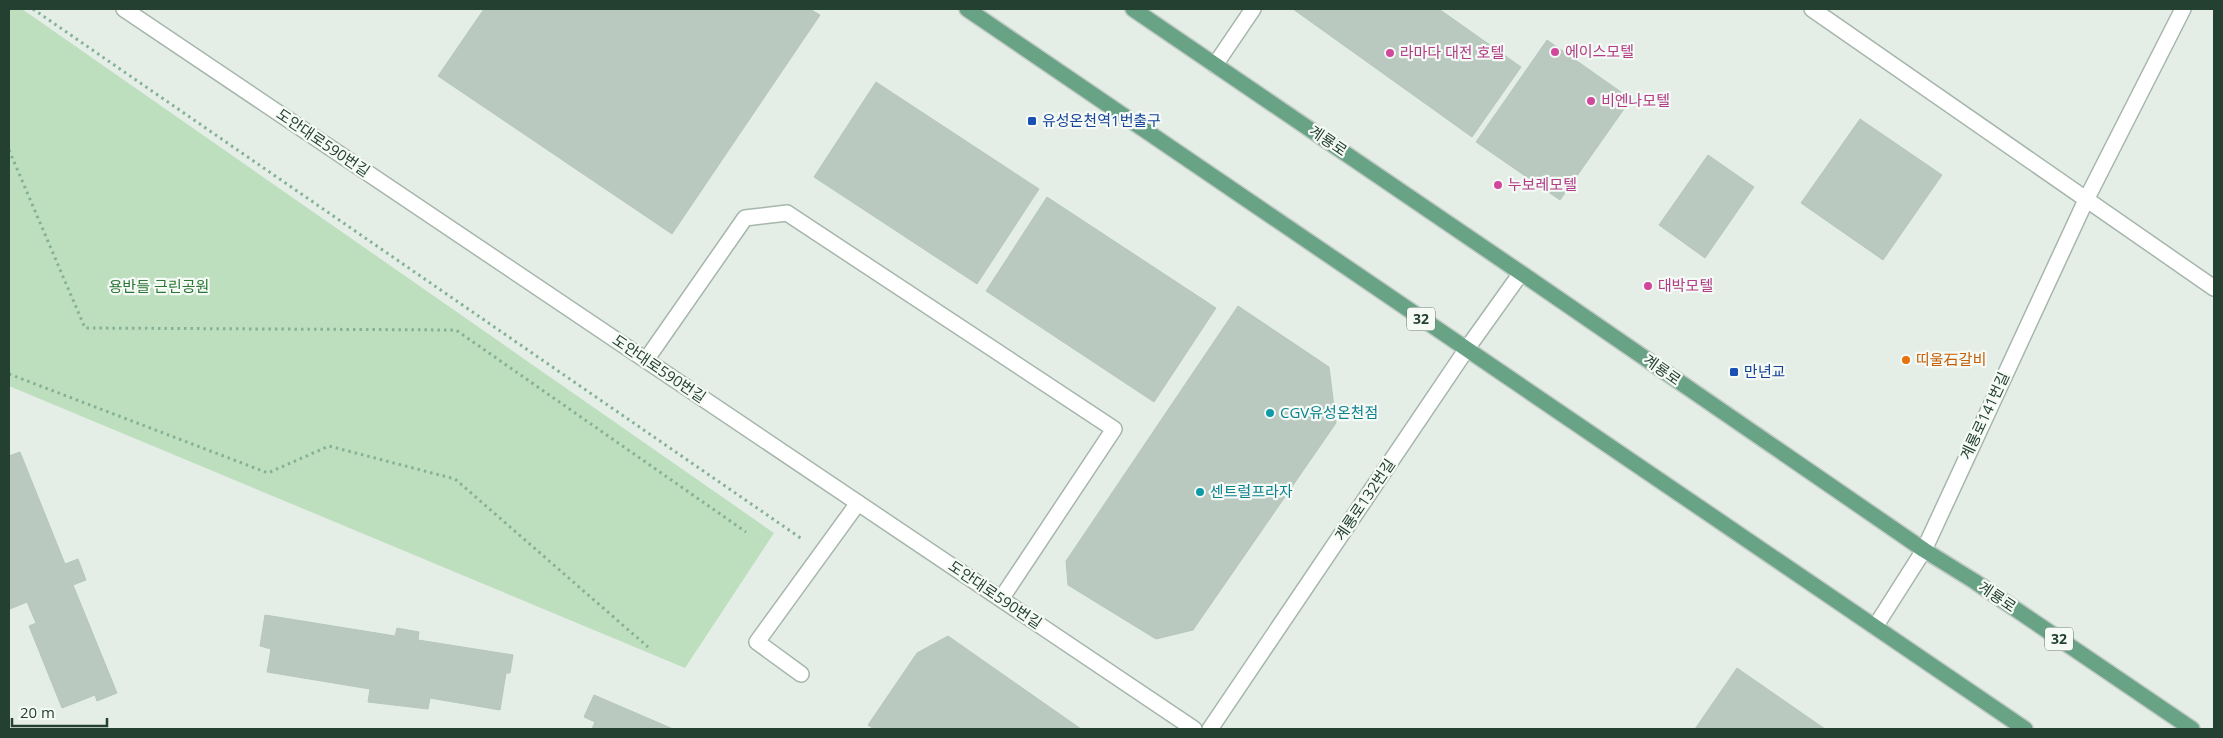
<svg xmlns="http://www.w3.org/2000/svg" width="2223" height="738" viewBox="0 0 2223 738" font-family="'Open Sans','Noto Sans KR',sans-serif">
  <rect width="100%" height="100%" fill="#e4eee7"/>
  <path fill="#bddfbe" d="M9 9H22L774 533 685 668 9 386Z"/>
  <g fill="#b9c9bf" stroke="#b6c7bc">
    <path d="M484 9H810L820 15 672 234 438 76Z"/>
    <path d="M1293 9H1439L1521 67 1472 137Z"/>
    <path d="M1547 40 1631 99 1560 200 1476 142Z"/>
    <path d="M876 82 1039 189 977 284 814 177Z"/>
    <path d="M1860 119 1942 175 1883 260 1801 203Z"/>
    <path d="M1708 155 1754 187 1705 258 1659 225Z"/>
    <path d="M1047 197 1216 308 1154 402 986 291Z"/>
    <path d="M1238 306 1329 367 1336 423 1193 630 1156 639 1068 585 1066 561Z"/>
    <path d="M20 452 65 564 78 559 86 580 73 585 117 693 97 701 95 695 62 708 29 626 36 623 27 602 10 609 9 605V583L11 582 9 576V456Z"/>
    <path d="M265 615 395 636 397 628 419 632 418 640 513 655 510 673H506L500 710 430 698 428 709 368 702 370 689 267 672 271 649 260 646Z"/>
    <path d="M948 636 1081 729H874L868 725 917 653Z"/>
    <path d="M1737 668 1825 729H1695Z"/>
    <path d="M594 695 673 729H592L595 722 584 717Z"/>
  </g>
  <g fill="none" stroke-linecap="round" stroke-linejoin="round">
    <defs>
      <g id="minor">
        <path d="M124 9 1194 729"/>
        <path d="M1812 9 2214 288"/>
        <path d="M1215 65 1253 9"/>
        <path d="M646 360 745 218 787 213 1114 429 1001 599"/>
        <path d="M1875 627 1924 550 2086 200 2183 9"/>
        <path d="M801 674 757 642 858 503"/>
        <path d="M1210 729 1466 350 1521 273"/>
      </g>
      <g id="major">
        <path d="M967 9 2025 729"/>
        <path d="M1133 9 1521 273 1924 550 1974 581 2192 729"/>
      </g>
    </defs>
    <use href="#minor" stroke="#a6b6ac" stroke-width="18"/>
    <use href="#major" stroke="#c1cac5" stroke-width="18"/>
    <g stroke="#85b197" stroke-width="3" stroke-dasharray="2.5 4" stroke-linecap="butt">
      <path d="M33 9 802 539"/>
      <path d="M9 150 85 328 456 330 746 532"/>
      <path d="M9 374 268 473 329 446 455 479 648 647"/>
    </g>
    <use href="#minor" stroke="#fff" stroke-width="15"/>
    <use href="#major" stroke="#69a385" stroke-width="15"/>
  </g>
  <g fill="#d1479c" stroke="#f5faf6" stroke-width="2">
    <circle cx="1555" cy="52" r="5"/>
    <circle cx="1390" cy="53" r="5"/>
    <circle cx="1591" cy="101" r="5"/>
    <circle cx="1498" cy="185" r="5"/>
    <circle cx="1648" cy="286" r="5"/>
  </g>
  <g fill="#1a4fb4" stroke="#f5faf6" stroke-width="2">
    <rect x="1027" y="116" width="10" height="10" rx="2.5"/>
    <rect x="1729" y="367" width="10" height="10" rx="2.5"/>
  </g>
  <circle fill="#e8710a" stroke="#f5faf6" stroke-width="2" cx="1906" cy="360" r="5"/>
  <g fill="#0f9aa8" stroke="#f5faf6" stroke-width="2">
    <circle cx="1270" cy="413" r="5"/>
    <circle cx="1200" cy="492" r="5"/>
  </g>
  <g text-anchor="middle" stroke-width="4.5" stroke-linejoin="round" paint-order="stroke">
    <g fill="#f5faf6" stroke="#62786b" stroke-width="1">
      <rect x="1407" y="307.5" width="28" height="23" rx="4"/>
      <rect x="2045" y="627.5" width="28" height="23" rx="4"/>
    </g>
    <g font-size="14" font-weight="bold" fill="#234030">
      <text x="1421" y="324">32</text>
      <text x="2059" y="644">32</text>
    </g>
    <g font-size="15" fill="#b23c85" stroke="#f5faf6" text-anchor="start">
      <text x="1565" y="57">에이스모텔</text>
      <text x="1400" y="58">라마다 대전 호텔</text>
      <text x="1601" y="106">비엔나모텔</text>
      <text x="1508" y="190">누보레모텔</text>
      <text x="1658" y="291">대박모텔</text>
    </g>
    <g font-size="15" fill="#164399" stroke="#f5faf6" text-anchor="start">
      <text x="1042" y="126">유성온천역1번출구</text>
      <text x="1744" y="377">만년교</text>
    </g>
    <g font-size="15" fill="#234030" stroke="#f5faf6">
      <text transform="translate(1328 141) rotate(34)" y="5">계룡로</text>
      <text transform="translate(323 143) rotate(34)" y="5">도안대로590번길</text>
      <text transform="translate(659 369) rotate(34)" y="5">도안대로590번길</text>
      <text transform="translate(1662 370) rotate(35)" y="5">계룡로</text>
      <text transform="translate(1985 416) rotate(-65)" y="5">계룡로141번길</text>
      <text transform="translate(1365 500) rotate(-56)" y="5">계룡로132번길</text>
      <text transform="translate(995 595) rotate(34)" y="5">도안대로590번길</text>
      <text transform="translate(1997 597) rotate(34)" y="5">계룡로</text>
    </g>
    <g font-size="15" fill="#2d7736" stroke="#f5faf6">
      <text x="159" y="292">용반들 근린공원</text>
    </g>
    <g font-size="15" fill="#c56008" stroke="#f5faf6" text-anchor="start">
      <text x="1916" y="365">띠울石갈비</text>
    </g>
    <g font-size="15" fill="#0d838f" stroke="#f5faf6" text-anchor="start">
      <text x="1280" y="418">CGV유성온천점</text>
      <text x="1210" y="497">센트럴프라자</text>
    </g>
  </g>
  <rect width="2223" height="738" fill="none" stroke="#234030" stroke-width="20"/>
  <path d="M12 718v8h95v-8" fill="none" stroke="#234030" stroke-width="2.5"/>
  <text x="20" y="718" font-size="15" fill="#234030" stroke="#f5faf6" stroke-width="4" paint-order="stroke">20 m</text>
</svg>
